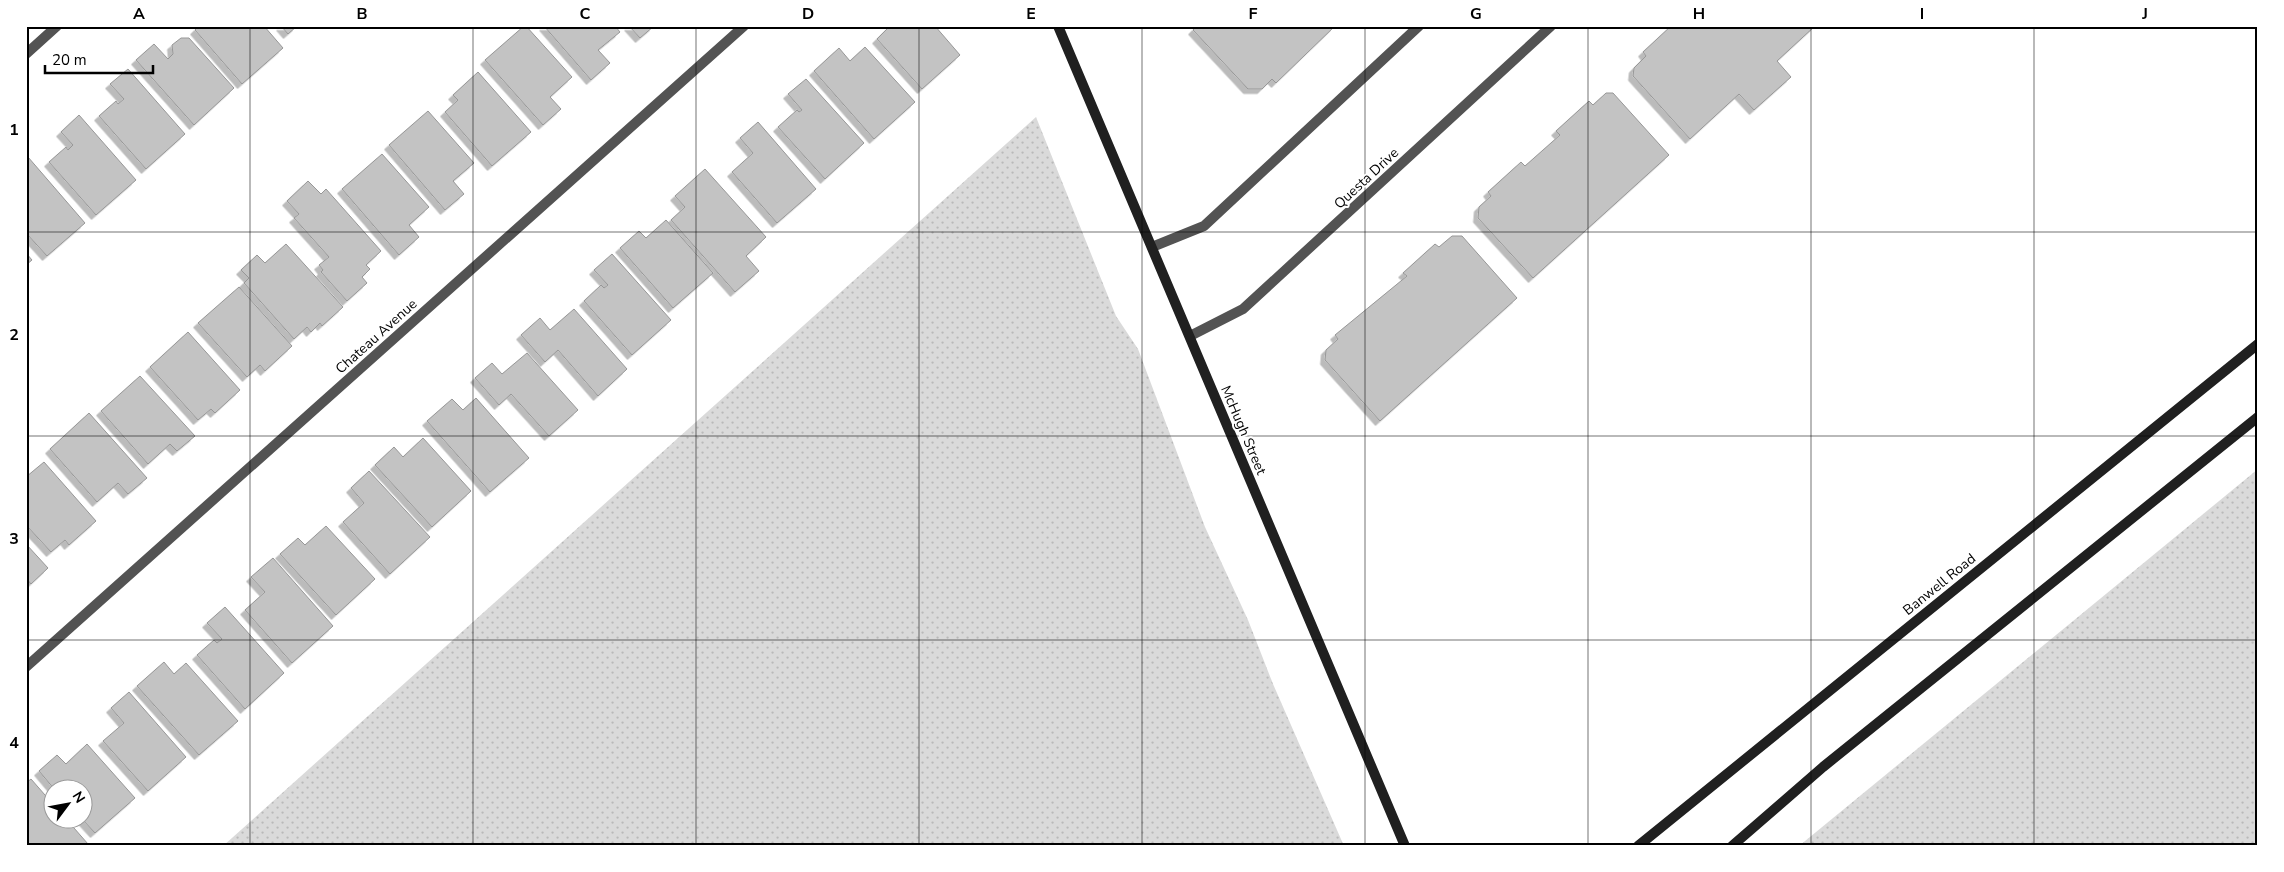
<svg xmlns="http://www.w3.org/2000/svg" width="2284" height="872" viewBox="0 0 2284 872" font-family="'Nunito Sans',sans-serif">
  <defs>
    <pattern id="grass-dots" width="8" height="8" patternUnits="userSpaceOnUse" patternTransform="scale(1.25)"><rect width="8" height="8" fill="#dadada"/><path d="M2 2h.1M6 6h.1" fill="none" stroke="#b9b9b9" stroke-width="1.8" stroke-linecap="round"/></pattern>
    <filter id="shadow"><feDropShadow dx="-4.5" dy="4.5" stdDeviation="0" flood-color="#0004"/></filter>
  </defs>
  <rect width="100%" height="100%" fill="#fff"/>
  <g fill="url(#grass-dots)">
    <path d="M1036 117 1116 316 1138 349 1205 527 1248 620 1273 684 1344 846H223Z"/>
    <path d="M2258 469V846H1799Z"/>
  </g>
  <g fill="#c3c3c3" stroke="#979797" filter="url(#shadow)">
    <path d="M199 26H264L283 48 242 84 195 30Z"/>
    <path d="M281 26H297L288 34Z"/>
    <path d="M524 26H526L572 77 550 97 561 109 543 125 485 60Z"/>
    <path d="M544 26H615L620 32 598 50 610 63 591 80Z"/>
    <path d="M629 26H654L640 38Z"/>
    <path d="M890 26H935L960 55 922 89 877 39Z"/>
    <path d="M1197 26H1335L1276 83 1272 79 1262 89H1248L1193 30Z"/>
    <path d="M1671 26H1815L1777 61 1791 77 1754 110 1739 94 1690 139 1633 76 1634 68 1646 56 1643 52Z"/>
    <path d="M181 38H189L234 88 194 125 136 60 154 44 168 59 173 54 172 45Z"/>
    <path d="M865 47 915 102 874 139 814 71 839 48 850 61Z"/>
    <path d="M128 69 185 134 146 169 99 116 116 101 118 104 124 99 110 84Z"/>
    <path d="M478 72 531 132 492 166 445 112 458 100 453 95Z"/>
    <path d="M806 79 864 143 825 179 778 127 797 110 799 112 802 110 788 94Z"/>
    <path d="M1606 93H1613L1669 155 1533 278 1478 218 1479 207 1491 196 1488 192 1521 162 1525 166 1560 135 1556 131 1589 101 1593 105Z"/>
    <path d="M428 111 474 163 453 181 464 194 445 210 389 145Z"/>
    <path d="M79 115 136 180 96 215 49 162 66 147 68 150 73 145 61 132Z"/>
    <path d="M758 122 816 189 777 223 732 172 753 153 740 138Z"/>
    <path d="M382 154 429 207 409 225 419 237 399 255 342 189Z"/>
    <path d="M28 157 85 223 47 256 26 233Z"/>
    <path d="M705 169 766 237 746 256 759 271 735 292 671 220 685 207 675 196Z"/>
    <path d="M308 181 321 194 326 189 381 251 366 265 370 269 362 277 367 283 347 301 321 272 323 270 319 265 329 257 294 218 299 214 287 201Z"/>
    <path d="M666 220 713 273 673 308 620 248 639 231 646 238Z"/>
    <path d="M1452 236H1462L1517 298 1380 421 1325 360 1326 350 1338 339 1335 335 1407 276 1403 273 1435 244 1439 247Z"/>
    <path d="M286 244 343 307 322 326 320 323 311 332 307 327 294 339 244 283 249 278 241 270 257 255 265 263Z"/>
    <path d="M26 253 32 260 26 265Z"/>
    <path d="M612 254 671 320 632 355 584 301 601 285 604 288 608 285 594 270Z"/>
    <path d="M239 287 292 346 265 371 260 365 247 377 198 323Z"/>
    <path d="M574 309 627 369 598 396 558 350 545 362 521 335 540 318 550 330Z"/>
    <path d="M188 332 240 390 215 413 211 409 198 420 150 367Z"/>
    <path d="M527 353 578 410 549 436 511 394 499 405 475 378 492 363 502 374Z"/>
    <path d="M140 376 195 436 177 451 170 444 148 464 101 411Z"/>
    <path d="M476 398 529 458 490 492 427 421 452 399 463 410Z"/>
    <path d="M89 413 147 478 128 494 118 483 97 502 50 449Z"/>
    <path d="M423 438 471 491 432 527 375 465 394 447 403 457Z"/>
    <path d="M44 462 96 521 69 545 65 540 51 552 26 525V477Z"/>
    <path d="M369 471 430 537 390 574 343 522 364 503 351 488Z"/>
    <path d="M326 526 375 579 336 615 280 554 298 538 305 545Z"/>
    <path d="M26 544 48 568 31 584 26 578Z"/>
    <path d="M273 558 333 626 292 663 245 610 265 592 251 577Z"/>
    <path d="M225 607 284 673 245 709 197 655 214 640 217 643 222 639 207 623Z"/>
    <path d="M164 662 174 674 186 663 238 721 199 755 137 686Z"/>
    <path d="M129 692 186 757 148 791 103 741 124 723 111 708Z"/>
    <path d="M87 744 135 798 95 833 82 819V790H55L39 771 57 755 66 764Z"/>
    <path d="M31 779 52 803V820H67L88 844 86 846H26V783Z"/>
  </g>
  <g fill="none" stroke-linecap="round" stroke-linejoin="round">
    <g stroke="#535353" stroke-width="10">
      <path d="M26 54 57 26"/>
      <path d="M1152 247 1204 226 1419 26"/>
      <path d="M1190 336 1243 309 1551 26"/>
      <path d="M26 667 744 26"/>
    </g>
    <g stroke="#202020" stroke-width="10">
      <path d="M1058 26 1405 846"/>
      <path d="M1638 846 2258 344"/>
      <path d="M1732 846 1823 767 2258 417"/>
    </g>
  </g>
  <path fill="none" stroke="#000" stroke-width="1" stroke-opacity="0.55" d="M250 26V846M473 26V846M696 26V846M919 26V846M1142 26V846M1365 26V846M1588 26V846M1811 26V846M2034 26V846M26 232H2258M26 436H2258M26 640H2258"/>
  <g text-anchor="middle" stroke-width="4" stroke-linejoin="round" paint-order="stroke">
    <g font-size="14" fill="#000" stroke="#fff">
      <text transform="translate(1366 178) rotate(-43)" y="5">Questa Drive</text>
      <text transform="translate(376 336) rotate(-42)" y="5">Chateau Avenue</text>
      <text transform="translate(1244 430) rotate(67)" y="5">McHugh Street</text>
      <text transform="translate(1939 584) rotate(-39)" y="5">Banwell Road</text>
    </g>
  </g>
  <rect width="2284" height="872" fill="none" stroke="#ffffff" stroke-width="55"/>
  <g transform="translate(68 804) rotate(58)"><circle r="24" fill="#ffffff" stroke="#999999"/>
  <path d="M0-4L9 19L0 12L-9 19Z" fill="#000000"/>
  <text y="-8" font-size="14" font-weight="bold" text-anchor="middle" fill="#000000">N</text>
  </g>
  <path d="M45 65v8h108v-8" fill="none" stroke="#000000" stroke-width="2.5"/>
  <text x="52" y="65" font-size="15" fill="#000000" stroke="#ffffff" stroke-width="4" paint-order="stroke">20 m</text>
  <rect x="28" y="28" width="2228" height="816" fill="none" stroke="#000" stroke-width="2"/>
  <g font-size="16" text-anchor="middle" font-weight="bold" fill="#000">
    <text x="139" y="19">A</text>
    <text x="362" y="19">B</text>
    <text x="585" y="19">C</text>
    <text x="808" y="19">D</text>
    <text x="1031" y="19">E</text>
    <text x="1253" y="19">F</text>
    <text x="1476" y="19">G</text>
    <text x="1699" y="19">H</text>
    <text x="1922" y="19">I</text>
    <text x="2145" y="19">J</text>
    <text x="14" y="135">1</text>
    <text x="14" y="340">2</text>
    <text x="14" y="544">3</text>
    <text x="14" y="748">4</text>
  </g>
</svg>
